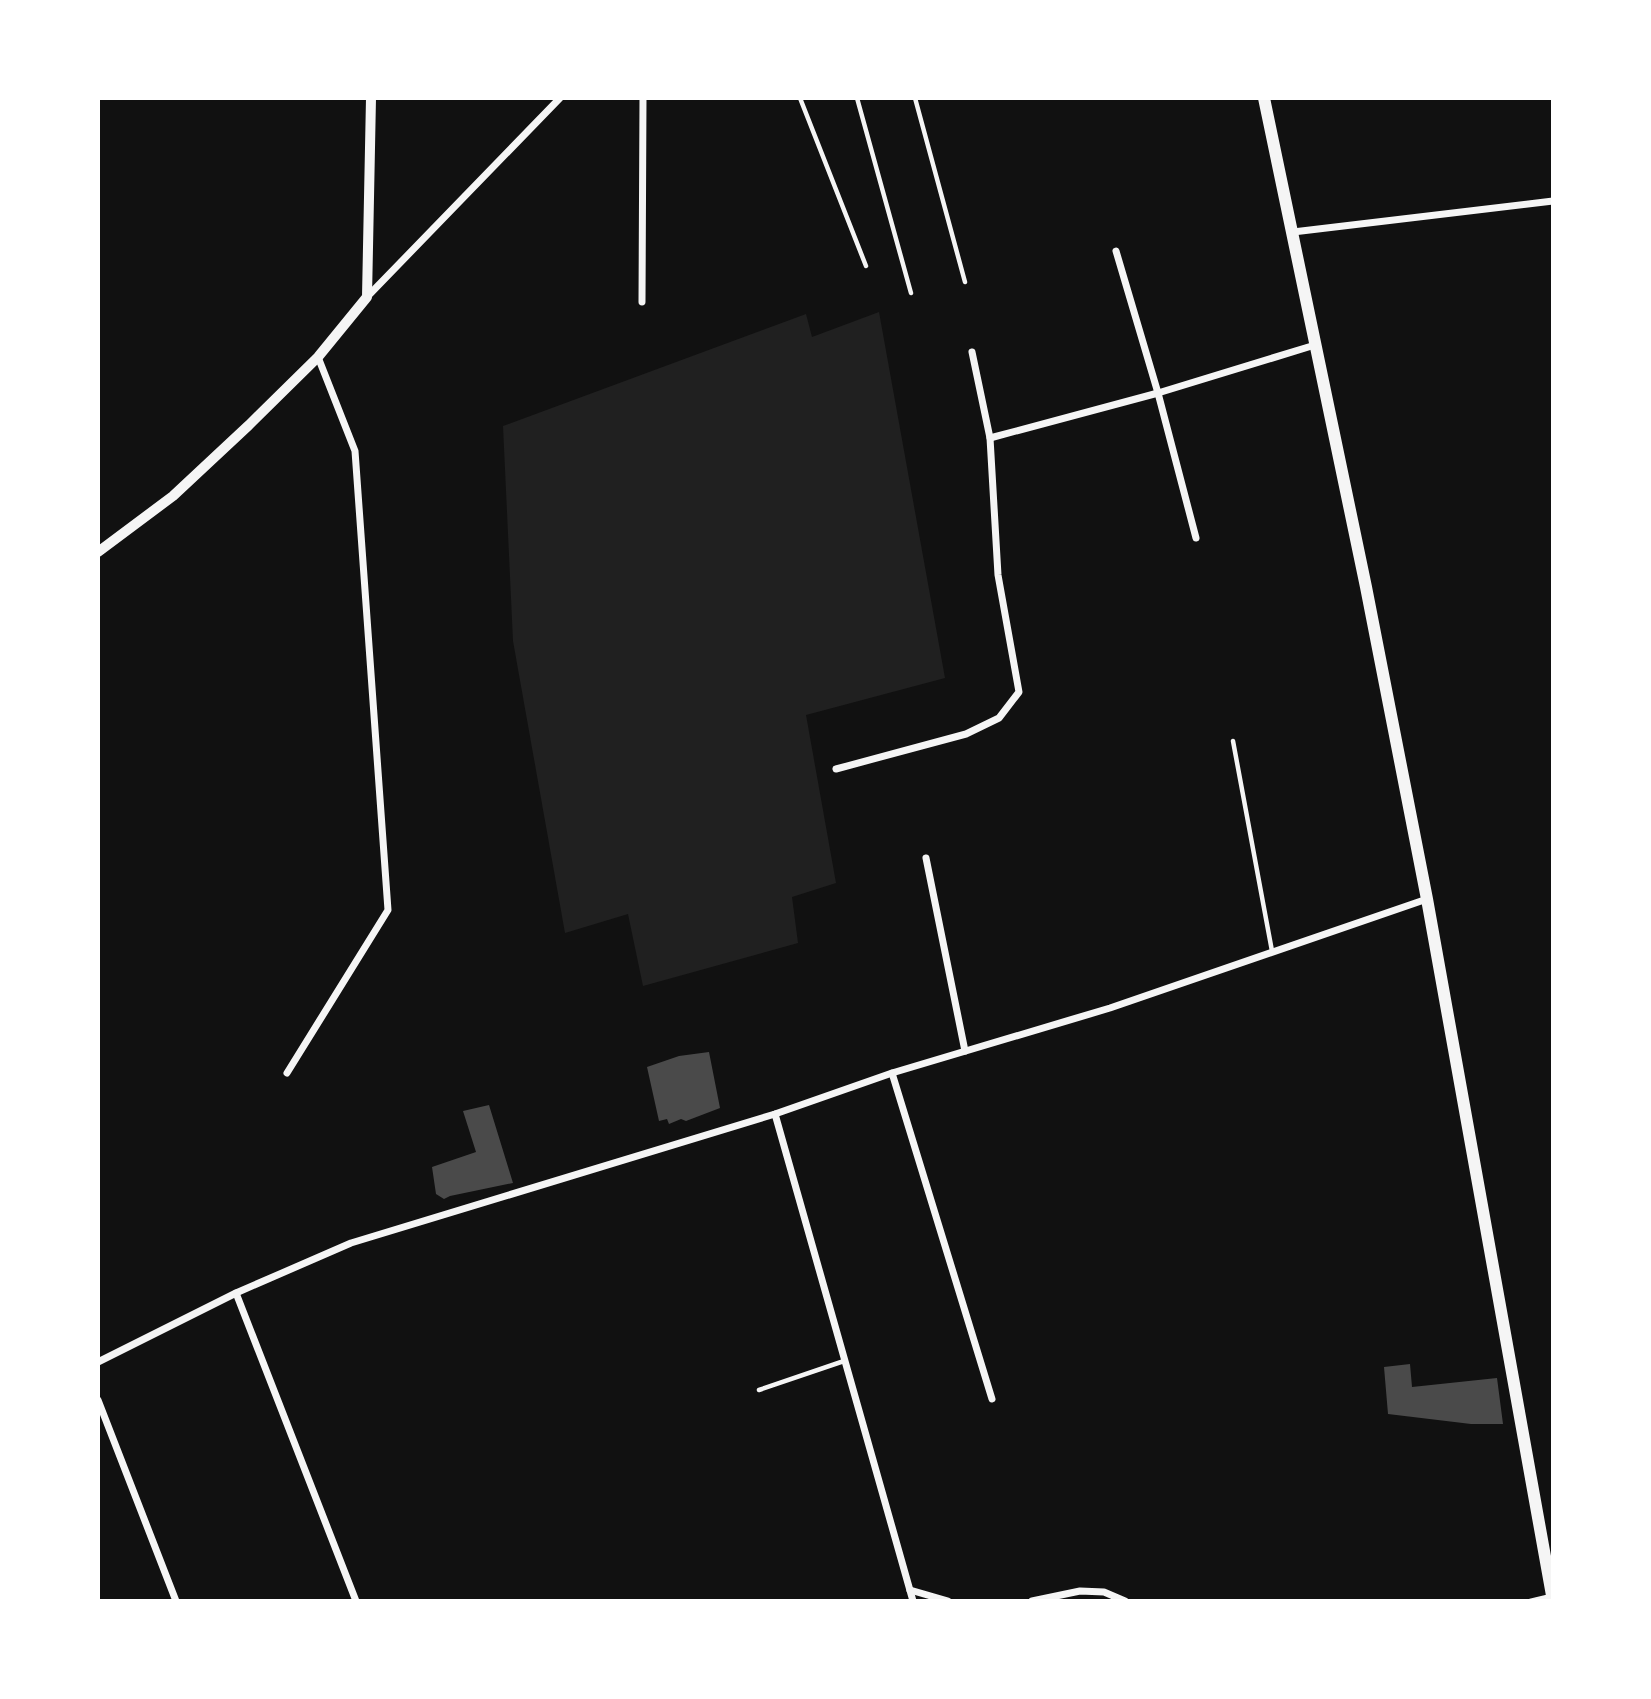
<svg xmlns="http://www.w3.org/2000/svg" width="1651" height="1699" viewBox="0 0 1651 1699" font-family="Manrope,sans-serif">
  <rect width="100%" height="100%" fill="#111"/>
  <path fill="#202020" d="M879 312 945 678 806 715 836 883 792 897 798 943 643 986 628 914 565 933 513 641 503 426 806 314 812 337Z"/>
  <g fill="#4a4a4a">
    <path d="M709 1052 720 1108 686 1121 681 1119 669 1124 667 1119 659 1121 647 1067 679 1056Z"/>
    <path d="M489 1105 513 1183 450 1196 444 1199 436 1194 432 1167 476 1152 463 1111Z"/>
    <path d="M1410 1364 1412 1387 1497 1378 1503 1424H1471L1388 1414 1384 1367Z"/>
  </g>
  <g fill="none" stroke-linecap="round" stroke-linejoin="round">
    <g stroke="#f5f5f5" stroke-width="4.5">
      <path d="M800 98 866 266"/>
      <path d="M857 98 911 293"/>
      <path d="M915 98 965 282"/>
      <path d="M1233 741 1272 951"/>
      <path d="M759 1390 844 1361"/>
      <path d="M1530 1601 1551 1596"/>
    </g>
    <g stroke="#f5f5f5" stroke-width="7">
      <path d="M1293 232 1553 201"/>
      <path d="M1116 251 1158 393 1196 538"/>
      <path d="M367 297 560 98"/>
      <path d="M642 302 643 98"/>
      <path d="M990 438 1158 393 1315 345"/>
      <path d="M836 769 966 734 999 718 1019 692 998 575 990 438 972 352"/>
      <path d="M926 858 965 1051"/>
      <path d="M287 1073 388 910 355 451 318 357"/>
      <path d="M892 1073 992 1399"/>
      <path d="M775 1114 913 1601"/>
      <path d="M236 1293 356 1601"/>
      <path d="M98 1362 236 1293 351 1243 775 1114 892 1073 1110 1008 1427 899"/>
      <path d="M98 1400 176 1601"/>
      <path d="M910 1590 948 1601"/>
      <path d="M1032 1601 1080 1591 1104 1592 1125 1601"/>
    </g>
    <path stroke="#f5f5f5" stroke-width="10" d="M98 552 173 496 249 425 318 357 367 297 371 98"/>
    <path stroke="#f5f5f5" stroke-width="12" d="M1264 98 1366 587 1427 899 1553 1601"/>
  </g>
  <rect width="1651" height="1699" fill="none" stroke="#ffffff" stroke-width="200"/>
</svg>
